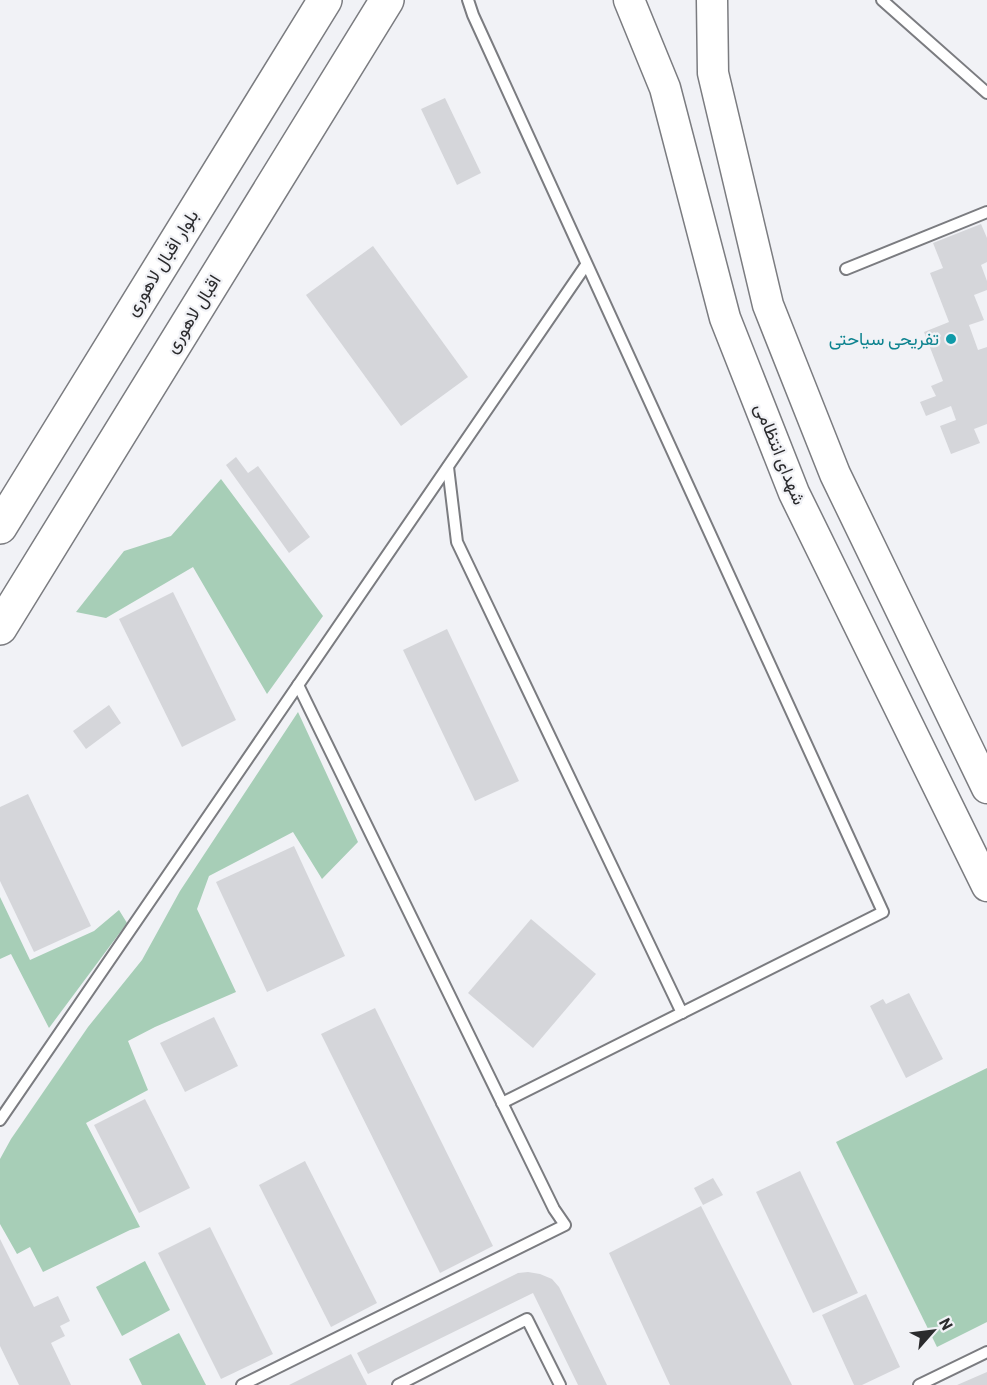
<svg xmlns="http://www.w3.org/2000/svg" width="987" height="1385" viewBox="0 0 987 1385" font-family="Barlow,Vazirmatn,sans-serif">
  <rect width="100%" height="100%" fill="#f1f2f6"/>
  <g fill="#a7ceb7">
    <path d="M221 479 323 616 267 694 193 567 106 618 76 612 124 551 171 536Z"/>
    <path d="M298 712 358 842 322 879 293 832 209 876 197 909 236 992 155 1027 128 1041 148 1090 86 1123 140 1227 130 1230 43 1272 30 1247 17 1254 0 1224V1159L11 1139 88 1027 142 960 180 891Z"/>
    <path d="M0 897 30 960 94 931 119 910 127 923 49 1028 11 954 0 959Z"/>
    <path d="M987 1068V1322L937 1347 836 1142Z"/>
    <path d="M145 1261 170 1310 122 1336 96 1287Z"/>
    <path d="M179 1333 206 1385H142L129 1359Z"/>
  </g>
  <g fill="#d5d6da">
    <path d="M445 98 481 173 457 185 421 109Z"/>
    <path d="M981 224 987 238V262L981 265 987 281V290L974 295 984 320 969 325 978 350 987 347V424L974 429 980 443 951 454 940 426 956 420 951 406 926 416 920 402 936 396 931 386 943 381 924 332 949 322 930 273 943 268 933 243Z"/>
    <path d="M373 246 468 377 401 426 306 295Z"/>
    <path d="M236 457 248 473 258 466 310 537 289 553 226 465Z"/>
    <path d="M173 592 236 720 182 747 119 619Z"/>
    <path d="M447 629 519 781 475 801 403 650Z"/>
    <path d="M109 705 121 723 86 749 73 731Z"/>
    <path d="M28 794 91 926 34 952 0 881V807Z"/>
    <path d="M294 846 345 956 267 992 216 882Z"/>
    <path d="M531 919 596 974 533 1048 468 993Z"/>
    <path d="M909 993 943 1059 906 1078 870 1006 883 999 886 1004Z"/>
    <path d="M375 1008 493 1246 440 1273 321 1034Z"/>
    <path d="M214 1017 238 1066 185 1092 160 1043Z"/>
    <path d="M145 1099 190 1188 139 1213 94 1125Z"/>
    <path d="M305 1161 377 1303 331 1327 259 1185Z"/>
    <path d="M800 1171 858 1293 813 1313 756 1192Z"/>
    <path d="M713 1178 723 1195 703 1205 694 1188Z"/>
    <path d="M701 1206 792 1385H670L609 1253Z"/>
    <path d="M210 1227 273 1354 221 1379 158 1253Z"/>
    <path d="M0 1239 34 1307 58 1296 70 1321 60 1326 65 1336 51 1343 71 1385H19L0 1346Z"/>
    <path d="M528 1272 540 1274 552 1279 559 1287 607 1385H578L533 1293 368 1374 357 1353 518 1273Z"/>
    <path d="M866 1294 900 1367 862 1385H854L822 1315Z"/>
    <path d="M351 1354 367 1385H289Z"/>
    <path d="M987 1372V1385H957Z"/>
  </g>
  <g fill="none" stroke-linecap="round" stroke-linejoin="round">
    <defs>
      <g id="service">
        <path d="M468 0 473 15 883 912 502 1103"/>
        <path d="M882 0 987 93"/>
        <path d="M846 269 987 212"/>
        <path d="M448 467 457 542 682 1013"/>
        <path d="M0 1120 586 265"/>
        <path d="M242 1385 565 1225 554 1209 298 685"/>
        <path d="M398 1385 527 1319 560 1385"/>
        <path d="M919 1385 987 1352"/>
      </g>
      <g id="secondary">
        <path d="M629 0 665 88 725 318 794 493 987 886"/>
        <path d="M712 0 713 73 768 305 835 474 987 788"/>
      </g>
      <g id="primary">
        <path d="M0 527 325 0"/>
        <path d="M0 628 387 0"/>
      </g>
    </defs>
    <use href="#service" stroke="#7b7c80" stroke-width="14"/>
    <use href="#secondary" stroke="#7b7c80" stroke-width="33"/>
    <use href="#primary" stroke="#7b7c80" stroke-width="36"/>
    <use href="#service" stroke="#fff" stroke-width="10"/>
    <use href="#secondary" stroke="#fff" stroke-width="30"/>
    <use href="#primary" stroke="#fff" stroke-width="33"/>
  </g>
  <circle fill="#0f9aa8" stroke="#f1f2f6" stroke-width="2" cx="951" cy="339" r="6"/>
  <g text-anchor="middle" stroke-width="4.5" stroke-linejoin="round" paint-order="stroke">
    <g font-size="18" fill="#2b2b2d" stroke="#f1f2f6">
      <text transform="translate(162 263) rotate(-58)" y="6">بلوار اقبال لاهوری</text>
      <text transform="translate(193 314) rotate(-58)" y="6">اقبال لاهوری</text>
      <text transform="translate(780 454) rotate(68)" y="6">شهدای انتظامی</text>
    </g>
    <g font-size="18" fill="#0d838f" stroke="#f1f2f6" text-anchor="end">
      <text x="939" y="345">تفریحی سیاحتی</text>
    </g>
  </g>
  <g transform="translate(933 1331) rotate(62)" stroke="#f1f2f6" stroke-width="4.5" paint-order="stroke">
  <path d="M0-4.5L10 22L0 15L-10 22Z" fill="#2b2b2d"/>
  <text y="-9" font-size="16" font-weight="bold" text-anchor="middle" fill="#2b2b2d">N</text>
  </g>
</svg>
